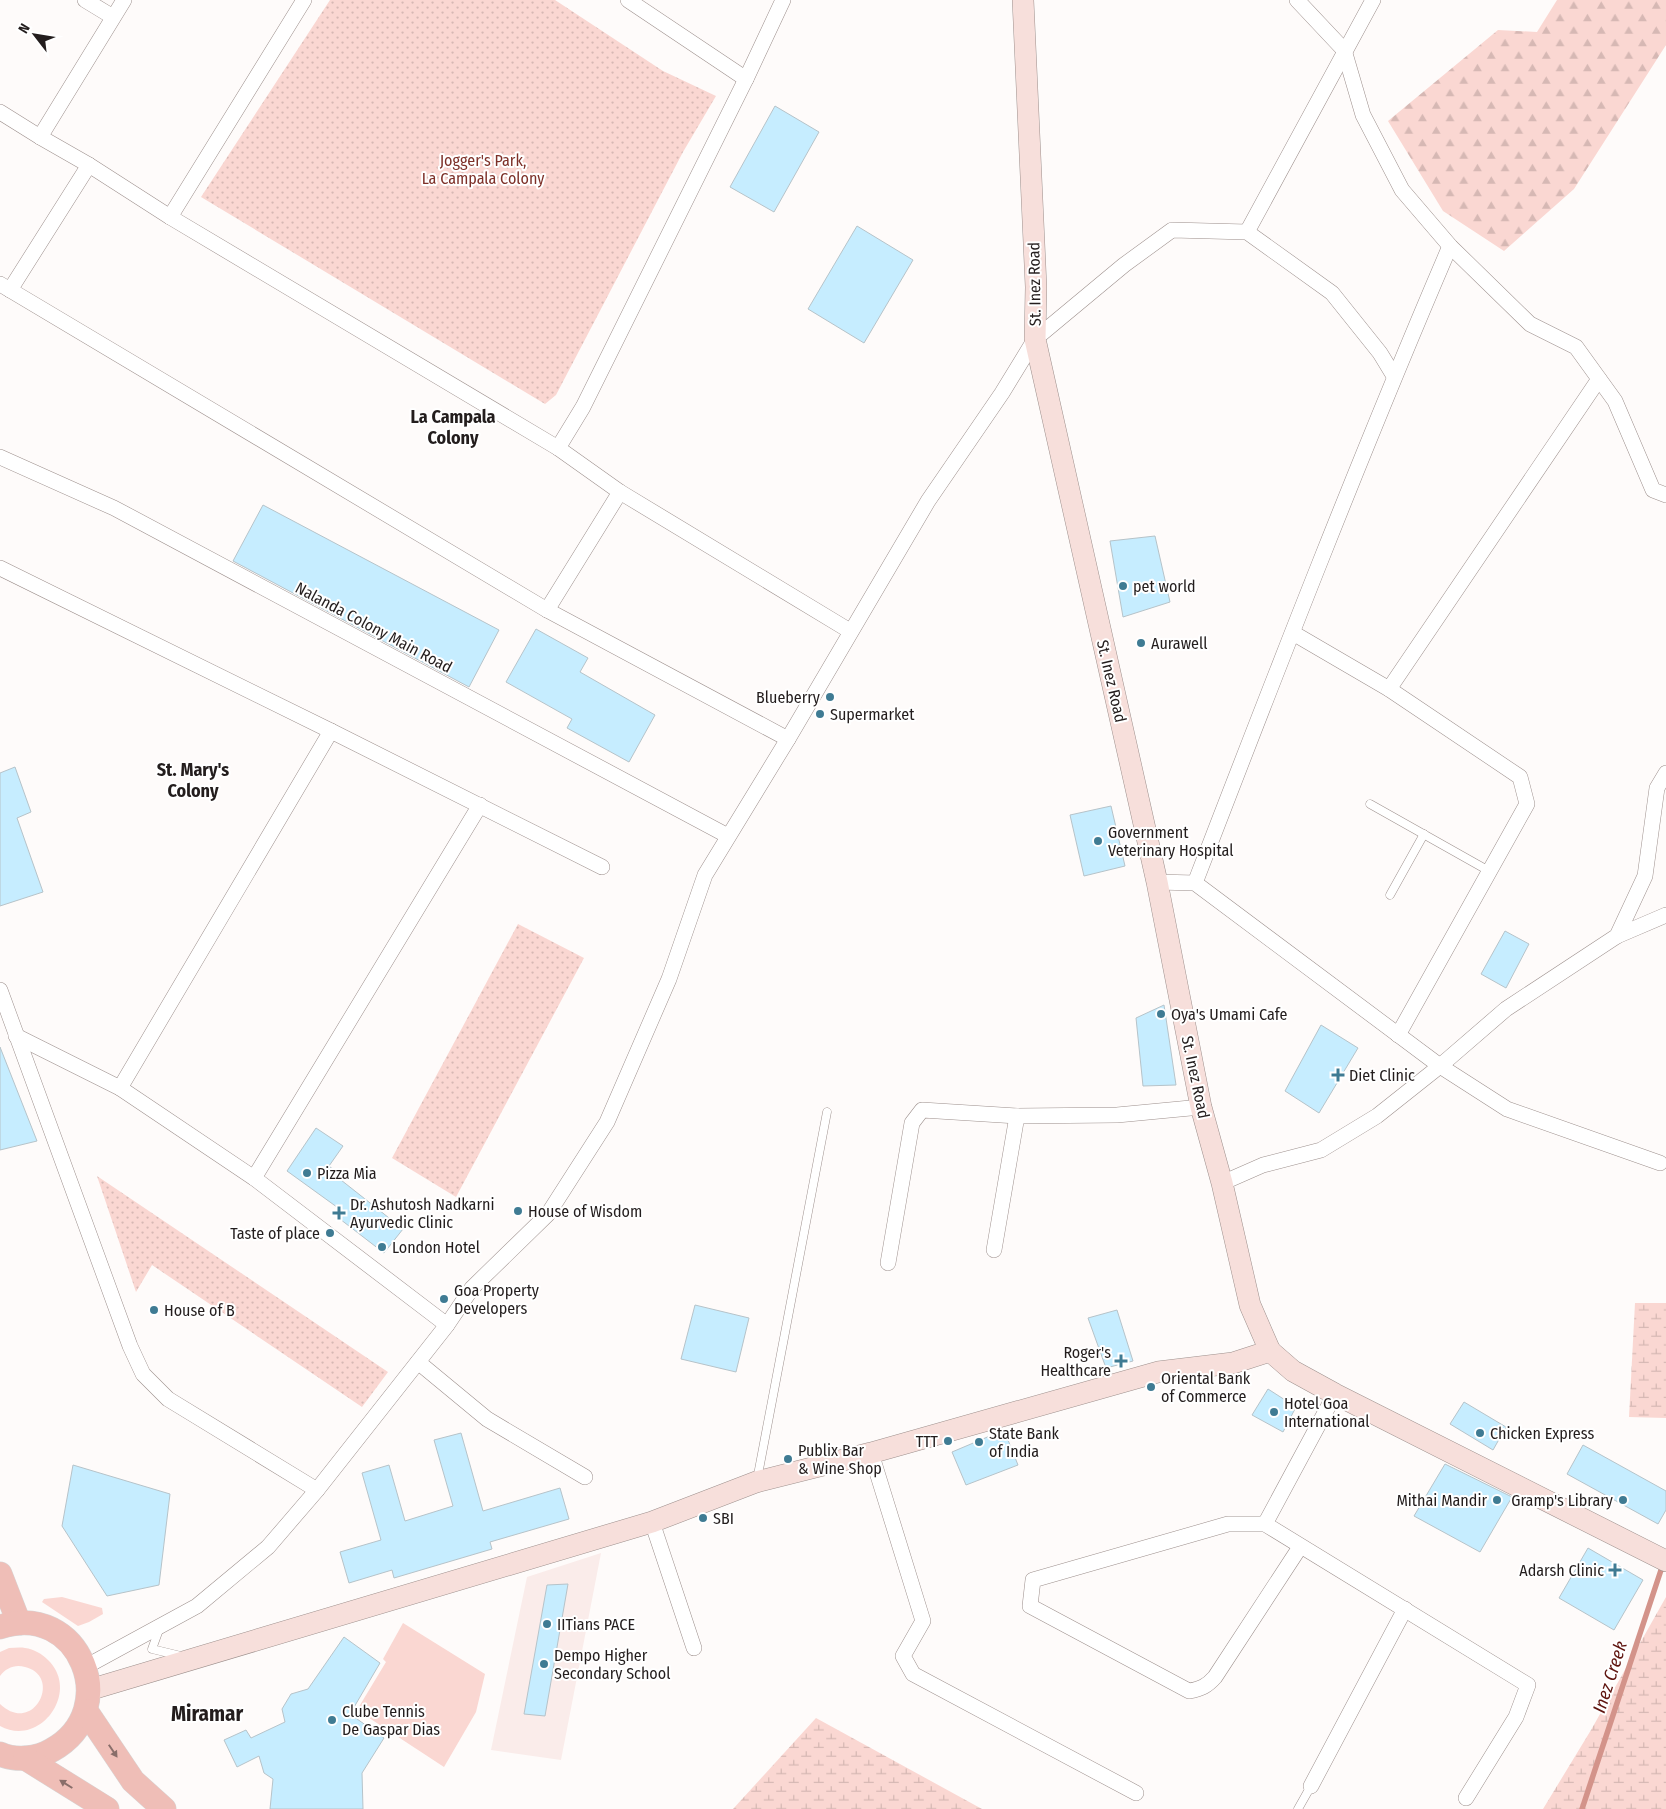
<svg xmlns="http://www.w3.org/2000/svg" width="1666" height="1809" viewBox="0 0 1666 1809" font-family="'Fira Sans Condensed',sans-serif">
  <defs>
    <pattern id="forest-firs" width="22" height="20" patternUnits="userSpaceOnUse" patternTransform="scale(1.25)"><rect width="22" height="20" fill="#fad7d2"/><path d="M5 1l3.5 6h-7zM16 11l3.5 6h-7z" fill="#d6b8b4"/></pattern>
    <pattern id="wetland-marsh" width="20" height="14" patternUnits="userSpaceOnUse" patternTransform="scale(1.25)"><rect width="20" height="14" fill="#fad7d2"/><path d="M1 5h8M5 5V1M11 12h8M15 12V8" fill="none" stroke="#d6b8b4"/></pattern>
    <pattern id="park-dots" width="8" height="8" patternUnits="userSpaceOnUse" patternTransform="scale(1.25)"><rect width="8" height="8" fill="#fad7d2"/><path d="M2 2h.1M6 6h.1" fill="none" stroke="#d6b8b4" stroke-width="1.8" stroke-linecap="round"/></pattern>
  </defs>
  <rect width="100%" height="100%" fill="#fefbfa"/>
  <path fill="#faecea" d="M601 1553 561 1760 491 1750 527 1577Z"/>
  <g fill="#fad7d2">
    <path d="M62 1597 102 1608 103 1614 89 1622 78 1626 42 1602 44 1599Z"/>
    <path d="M403 1623 485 1674 476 1712 444 1767 357 1710 386 1662 383 1659Z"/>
    <path d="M9 1648C14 1648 20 1647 25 1648 34 1649 42 1654 48 1660 81 1692 40 1748 0 1726V1704C34 1736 63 1676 25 1667 15 1664 6 1668 0 1676V1652Z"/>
  </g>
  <path fill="url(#forest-firs)" d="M1557 0H1666V45L1574 189 1504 251 1443 211 1388 121 1498 30 1537 32Z"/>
  <g fill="url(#wetland-marsh)">
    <path d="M1635 1303H1666V1418L1629 1417Z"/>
    <path d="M1666 1597V1809H1543L1591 1730Z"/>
    <path d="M816 1718 982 1809H733Z"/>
  </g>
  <g fill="url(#park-dots)">
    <path d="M330 0H555L663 71 716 96 683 152 556 395 545 404 201 197Z"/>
    <path d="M518 924 584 958 456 1197 392 1158Z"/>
    <path d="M97 1176 388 1372 362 1407 152 1265 136 1292Z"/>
  </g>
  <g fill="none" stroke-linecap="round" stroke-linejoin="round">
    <path stroke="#d3938a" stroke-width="5.5" d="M1582 1809 1663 1564"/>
  </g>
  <g fill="#c6edff" stroke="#b6c3c9">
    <path d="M775 106 819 132 774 212 730 187Z"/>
    <path d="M857 226 913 260 864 343 808 309Z"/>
    <path d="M263 505 499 630 469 687 233 561Z"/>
    <path d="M1155 536 1170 602 1123 617 1110 541Z"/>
    <path d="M536 629 588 658 580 672 655 715 629 762 567 728 572 719 506 682Z"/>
    <path d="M15 767 31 812 17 818 43 892 0 906V773Z"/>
    <path d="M1111 806 1125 866 1084 876 1070 815Z"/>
    <path d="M1505 931 1529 944 1506 988 1481 974Z"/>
    <path d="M1164 1005 1176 1085 1143 1086 1136 1018Z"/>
    <path d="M1321 1025 1358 1048 1319 1113 1285 1091Z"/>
    <path d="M0 1047 37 1141 0 1150Z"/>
    <path d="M316 1128 343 1146 329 1166 343 1178 341 1180 403 1229 384 1253 336 1216 341 1210 287 1171Z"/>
    <path d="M695 1305 749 1318 736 1372 681 1359Z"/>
    <path d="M1117 1310 1133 1361 1106 1368 1088 1318Z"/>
    <path d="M1268 1389 1296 1407 1283 1432 1252 1415Z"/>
    <path d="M1464 1402 1506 1427 1493 1450 1450 1424Z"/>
    <path d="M1004 1430 1018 1465 966 1485 952 1452Z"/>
    <path d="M461 1433 483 1511 560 1488 569 1519 490 1542 492 1549 394 1578 392 1570 349 1583 340 1552 381 1540 362 1473 389 1465 405 1521 453 1506 434 1440Z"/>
    <path d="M1583 1445 1666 1491V1510L1658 1524 1567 1474Z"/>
    <path d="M1445 1464 1512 1497 1480 1552 1414 1516Z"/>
    <path d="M73 1465 170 1494 159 1585 107 1596 62 1526Z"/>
    <path d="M1588 1548 1643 1580 1614 1630 1559 1598Z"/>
    <path d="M568 1584 545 1716 524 1714 547 1585Z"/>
    <path d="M344 1637 380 1663 350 1714 384 1738 362 1773 363 1809H270L273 1779 264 1773 259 1756 237 1767 224 1740 246 1730 251 1738 285 1722 282 1709 291 1694 308 1689Z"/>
  </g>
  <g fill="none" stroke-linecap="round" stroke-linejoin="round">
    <defs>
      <g id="service">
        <path d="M1370 804 1489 871"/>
        <path d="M1390 895 1424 834"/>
        <path d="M757 1480 827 1112"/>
        <path d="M160 1627 152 1649 181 1656"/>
        <path d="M1298 1809 1311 1786"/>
      </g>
      <g id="minor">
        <path d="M85 0 113 17"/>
        <path d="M628 0 746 79"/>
        <path d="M1297 0 1344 50 1363 115 1402 190 1450 246 1530 324 1576 347 1615 401 1653 490 1666 495"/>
        <path d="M0 112 40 137 89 165 170 217 558 448 620 492 850 631"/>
        <path d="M40 137 124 0"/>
        <path d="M170 217 304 0"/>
        <path d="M1247 232 1373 0"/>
        <path d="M0 284 547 610 788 739"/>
        <path d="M10 290 89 165"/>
        <path d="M558 448 583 407 746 79 783 0"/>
        <path d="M0 457 114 508 728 836"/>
        <path d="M0 568 331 731 602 867"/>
        <path d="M547 610 620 492"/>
        <path d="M1293 633 1389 689 1520 777 1527 804 1398 1035"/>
        <path d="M1389 689 1599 379"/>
        <path d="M1157 882 1195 883 1440 1066 1507 1109 1660 1163"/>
        <path d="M1195 883C1277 670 1360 456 1450 246"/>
        <path d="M1617 936 1666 915"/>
        <path d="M0 990 130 1346 143 1374 168 1399 317 1490"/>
        <path d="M16 1036 120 1088 254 1178 447 1325"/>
        <path d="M120 1088 331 731"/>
        <path d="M254 1178 480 805"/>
        <path d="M1222 1183 1263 1165 1321 1150 1377 1116 1440 1066 1506 1009 1617 936 1645 876 1657 788 1666 773"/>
        <path d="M994 1250 1017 1116"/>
        <path d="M888 1263 912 1123 922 1110 1017 1116 1117 1115 1201 1107"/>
        <path d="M418 1362 487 1419 585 1477"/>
        <path d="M871 1453 923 1621 903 1656 913 1674 1136 1793"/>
        <path d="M652 1522 694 1648"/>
        <path d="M1265 1524 1335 1394"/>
        <path d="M1300 1547 1215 1677C1207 1686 1201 1689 1189 1691L1030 1606 1033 1580 1228 1524H1265L1528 1685 1516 1717 1466 1798"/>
        <path d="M85 1667 197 1606 268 1547 317 1490 447 1325 472 1288 548 1214 607 1122 669 979 705 875 788 739 928 501 1002 393 1035 339 1124 265 1172 230 1247 232 1332 293 1380 353 1394 376"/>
        <path d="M1311 1786 1405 1609"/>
      </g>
      <g id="secondary">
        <path d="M1023 0 1036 287 1035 339 1157 882 1201 1107 1222 1183 1250 1305 1270 1351"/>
        <path d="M89 1690 652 1522 756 1482 871 1453 1158 1372 1233 1363 1270 1351 1293 1371 1335 1394 1666 1561"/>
      </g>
      <g id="primary">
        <path d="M0 1574 19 1623"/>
        <path d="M0 1627C79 1600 124 1710 52 1750 37 1759 16 1761 0 1754"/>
        <path d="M86 1711 133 1781 164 1809"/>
        <path d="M25 1758 107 1809"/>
      </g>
    </defs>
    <use href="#service" stroke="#9d908d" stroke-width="9"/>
    <use href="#minor" stroke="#9d908d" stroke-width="16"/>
    <use href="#secondary" stroke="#9d908d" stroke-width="22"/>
    <use href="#primary" stroke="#d7d6d6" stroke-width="25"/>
    <use href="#service" stroke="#fff" stroke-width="8"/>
    <use href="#minor" stroke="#fff" stroke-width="15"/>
    <use href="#secondary" stroke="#f7dfdb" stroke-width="21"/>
    <use href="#primary" stroke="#efbeb7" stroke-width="24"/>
  </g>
  <defs><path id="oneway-solid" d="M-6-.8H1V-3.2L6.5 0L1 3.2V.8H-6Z" transform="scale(1.25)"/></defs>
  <g fill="#896e6a">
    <use href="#oneway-solid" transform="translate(113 1751) rotate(56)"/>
    <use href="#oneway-solid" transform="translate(66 1784) rotate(-148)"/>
  </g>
  <g fill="#3f7b93" stroke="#fff" stroke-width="2">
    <circle cx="1123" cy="586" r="5"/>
    <circle cx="1141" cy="643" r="5"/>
    <circle cx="830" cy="697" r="5"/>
    <circle cx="820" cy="714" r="5"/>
    <circle cx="1098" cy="841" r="5"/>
    <circle cx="1161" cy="1014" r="5"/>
    <path d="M1335.5 1067.5h5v5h5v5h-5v5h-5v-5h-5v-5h5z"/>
    <circle cx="307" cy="1173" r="5"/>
    <circle cx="518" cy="1211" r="5"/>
    <path d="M336.5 1205.5h5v5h5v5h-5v5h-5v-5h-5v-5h5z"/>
    <circle cx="330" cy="1233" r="5"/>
    <circle cx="382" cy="1247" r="5"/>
    <circle cx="444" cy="1299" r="5"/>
    <circle cx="154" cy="1310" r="5"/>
    <path d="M1118.5 1353.5h5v5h5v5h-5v5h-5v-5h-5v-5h5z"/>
    <circle cx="1151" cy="1387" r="5"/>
    <circle cx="1274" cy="1412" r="5"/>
    <circle cx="1480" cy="1433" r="5"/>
    <circle cx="948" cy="1441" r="5"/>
    <circle cx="979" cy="1442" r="5"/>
    <circle cx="788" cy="1459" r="5"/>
    <circle cx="1497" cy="1500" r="5"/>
    <circle cx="1623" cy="1500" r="5"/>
    <circle cx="703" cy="1518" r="5"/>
    <path d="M1612.5 1562.5h5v5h5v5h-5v5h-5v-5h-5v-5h5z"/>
    <circle cx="547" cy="1624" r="5"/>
    <circle cx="544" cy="1664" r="5"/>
    <circle cx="332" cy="1720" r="5"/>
  </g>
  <g text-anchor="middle" stroke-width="4" stroke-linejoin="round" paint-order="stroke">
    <g font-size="16" fill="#7d3028" stroke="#fff">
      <text x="483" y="166">Jogger's Park,<tspan x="483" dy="18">La Campala Colony</tspan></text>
    </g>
    <g font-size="16" fill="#231d1d" stroke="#fff">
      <text transform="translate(1034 284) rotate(-91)" y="6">St. Inez Road</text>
      <text transform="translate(374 627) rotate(28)" y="6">Nalanda Colony Main Road</text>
      <text transform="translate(1112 681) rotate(77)" y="6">St. Inez Road</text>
      <text transform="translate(1196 1077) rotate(78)" y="6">St. Inez Road</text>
    </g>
    <g font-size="16" fill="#231d1d" stroke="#fff" text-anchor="start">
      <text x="1133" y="592">pet world</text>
      <text x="1151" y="649">Aurawell</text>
      <text x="820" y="703" text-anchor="end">Blueberry</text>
      <text x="830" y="720">Supermarket</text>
      <text x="1108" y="838">Government<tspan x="1108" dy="18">Veterinary Hospital</tspan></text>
      <text x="1171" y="1020">Oya's Umami Cafe</text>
      <text x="1349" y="1081">Diet Clinic</text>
      <text x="317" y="1179">Pizza Mia</text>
      <text x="350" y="1210">Dr. Ashutosh Nadkarni<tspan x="350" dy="18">Ayurvedic Clinic</tspan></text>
      <text x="528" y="1217">House of Wisdom</text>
      <text x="320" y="1239" text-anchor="end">Taste of place</text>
      <text x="392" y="1253">London Hotel</text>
      <text x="454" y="1296">Goa Property<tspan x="454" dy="18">Developers</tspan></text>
      <text x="164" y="1316">House of B</text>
      <text x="1111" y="1358" text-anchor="end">Roger's<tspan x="1111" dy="18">Healthcare</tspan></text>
      <text x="1161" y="1384">Oriental Bank<tspan x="1161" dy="18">of Commerce</tspan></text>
      <text x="1284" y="1409">Hotel Goa<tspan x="1284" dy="18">International</tspan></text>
      <text x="989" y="1439">State Bank<tspan x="989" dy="18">of India</tspan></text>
      <text x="1490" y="1439">Chicken Express</text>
      <text x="938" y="1447" text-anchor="end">TTT</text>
      <text x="798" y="1456">Publix Bar<tspan x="798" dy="18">&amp; Wine Shop</tspan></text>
      <text x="1487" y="1506" text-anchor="end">Mithai Mandir</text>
      <text x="1613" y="1506" text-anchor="end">Gramp's Library</text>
      <text x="713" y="1524">SBI</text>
      <text x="1604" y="1576" text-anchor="end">Adarsh Clinic</text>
      <text x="557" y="1630">IITians PACE</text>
      <text x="554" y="1661">Dempo Higher<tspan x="554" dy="18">Secondary School</tspan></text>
      <text x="342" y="1717">Clube Tennis<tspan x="342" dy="18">De Gaspar Dias</tspan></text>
    </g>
    <g font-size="18" font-weight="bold" fill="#231d1d" stroke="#fff">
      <text x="453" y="423">La Campala<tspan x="453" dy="21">Colony</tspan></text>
      <text x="193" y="776">St. Mary's<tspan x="193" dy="21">Colony</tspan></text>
    </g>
    <g font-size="18" font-style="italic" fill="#5f140f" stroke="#fff">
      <text transform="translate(1610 1677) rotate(-72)" y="6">Inez Creek</text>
    </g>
    <g font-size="21" font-weight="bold" fill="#231d1d" stroke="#fff">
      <text x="207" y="1721">Miramar</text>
    </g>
  </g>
  <g transform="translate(35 35) rotate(301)" stroke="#ffffff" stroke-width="4" paint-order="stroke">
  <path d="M0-4L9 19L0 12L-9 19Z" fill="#231d1d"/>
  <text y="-8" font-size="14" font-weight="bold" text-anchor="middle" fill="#231d1d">N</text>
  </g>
</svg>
